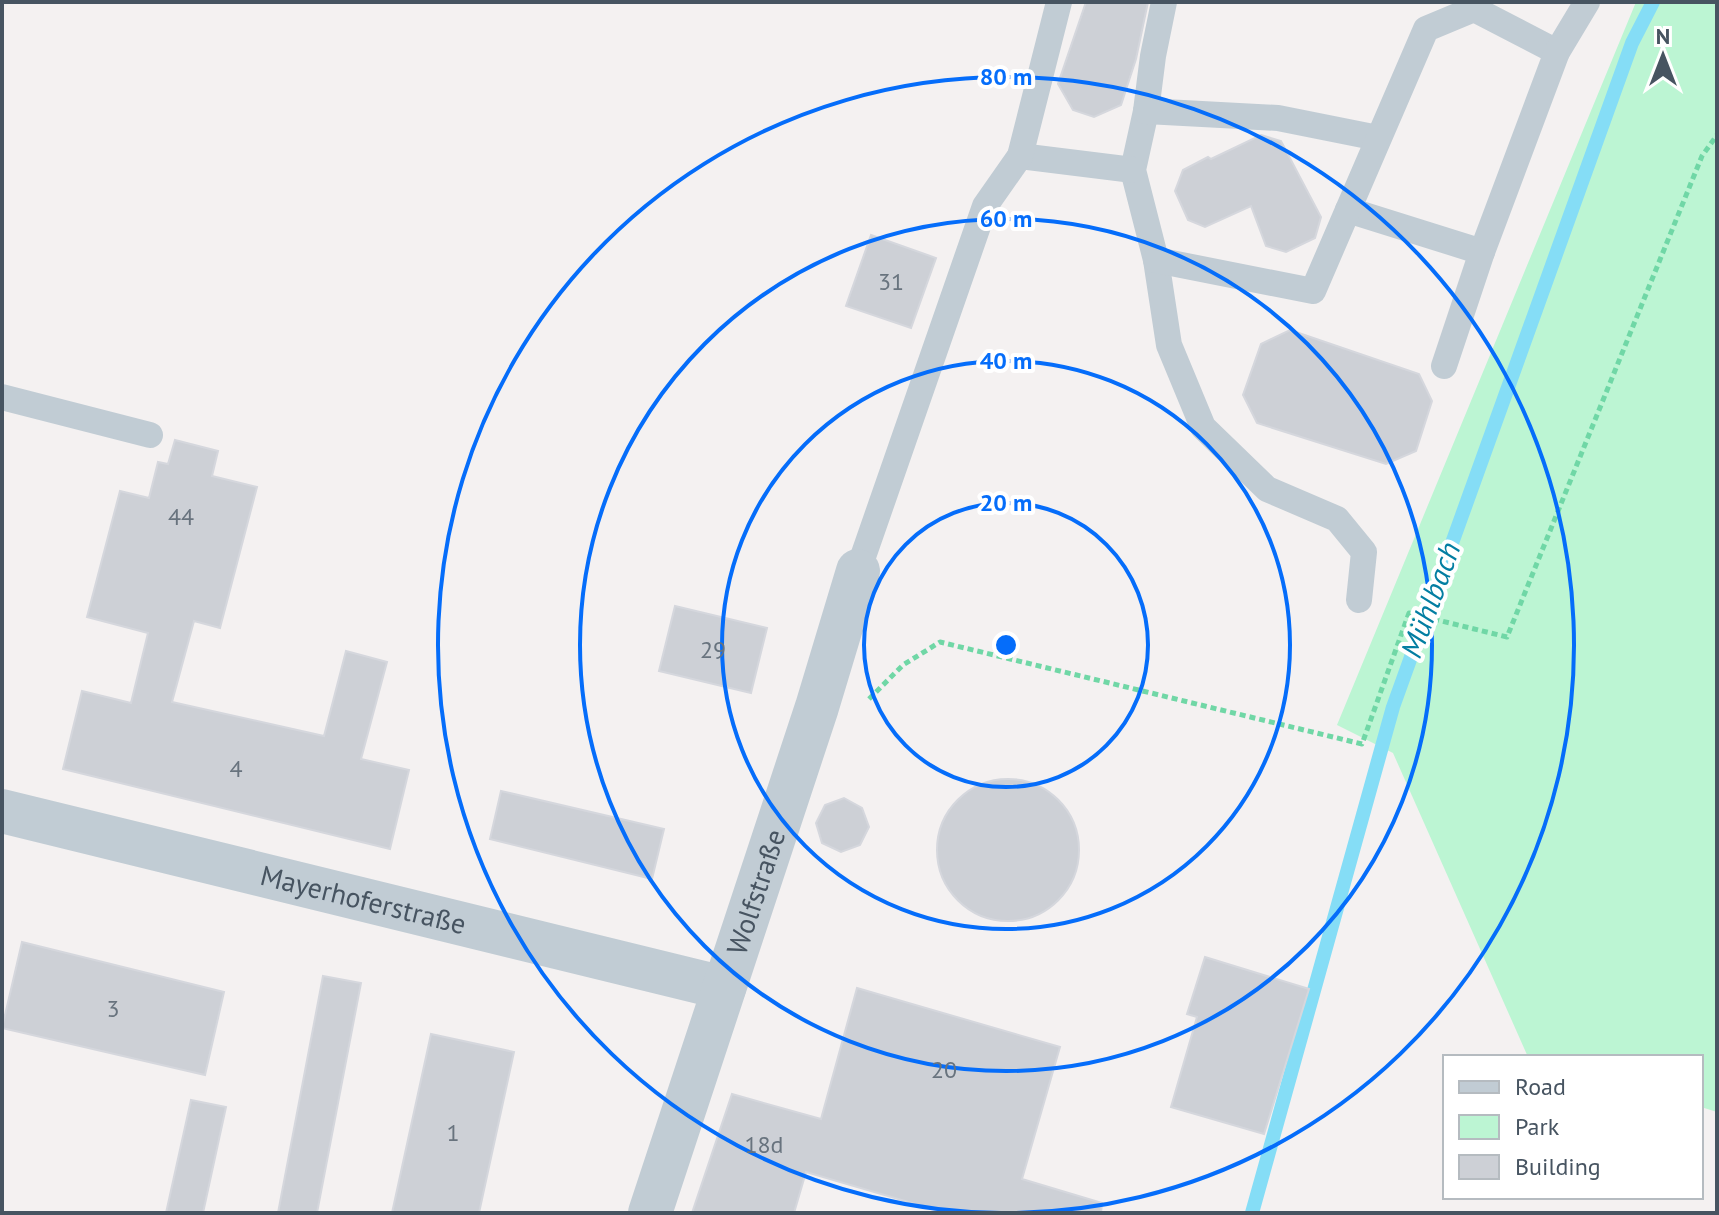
<svg xmlns="http://www.w3.org/2000/svg" width="1719" height="1215" viewBox="0 0 1719 1215" font-family="'PT Sans',sans-serif">
  <rect width="100%" height="100%" fill="#f4f1f1"/>
  <path fill="#bcf5d3" d="M1636 2H1717V1112L1701 1107V1057H1528L1393 753 1337 725Z"/>
  <g fill="none" stroke-linecap="round" stroke-linejoin="round">
    <path stroke="#85ddf6" stroke-width="14" d="M1252 1213 1393 707 1632 43 1653 2"/>
  </g>
  <g fill="#cdd0d6" stroke="#d5d7dd" stroke-width="2">
    <path d="M1086 2H1148L1136 59 1121 105 1094 117 1073 110 1058 84Z"/>
    <path d="M1261 135 1281 141 1321 217 1315 238 1286 252 1266 246 1251 206 1205 227 1188 220 1175 191 1183 170 1208 157 1211 159Z"/>
    <path d="M871 235 936 258 911 328 846 306Z"/>
    <path d="M1290 330 1419 374 1432 401 1416 451 1386 464 1257 423 1243 395 1261 344Z"/>
    <path d="M175 440 218 451 212 476 257 487 220 628 194 621 172 702 324 736 346 651 387 662 361 759 409 770 390 849 63 769 82 691 131 703 148 633 87 617 120 491 149 498 158 462 168 464Z"/>
    <path d="M675 606 767 628 751 693 659 671Z"/>
    <circle cx="1008" cy="850" r="71"/>
    <path d="M501 791 664 829 652 879 490 839Z"/>
    <path d="M844 798 862 808 869 827 860 845 841 852 822 843 816 823 825 805Z"/>
    <path d="M22 942 224 992 205 1075 2 1028Z"/>
    <path d="M1205 957 1309 989 1264 1134 1171 1107 1197 1017 1187 1014Z"/>
    <path d="M323 976 361 983 317 1213H278Z"/>
    <path d="M857 988 1060 1047 1022 1179 1102 1203 1101 1213H946L806 1172 794 1213H692L732 1094 821 1119Z"/>
    <path d="M431 1034 514 1052 479 1213H392Z"/>
    <path d="M191 1100 226 1107 203 1213H166Z"/>
  </g>
  <g fill="none" stroke-linecap="round" stroke-linejoin="round">
    <path stroke="#70d7a6" stroke-width="5" stroke-dasharray="6 4" stroke-linecap="butt" d="M869 699 903 665 940 642 1362 744 1409 613 1507 637 1702 156 1717 135"/>
    <g stroke="#c1ccd4" stroke-width="26">
      <path d="M1164 2 1153 56 1146 111 1133 170 1156 260 1169 345 1203 427 1267 489 1337 519 1364 552 1359 600"/>
      <path d="M1146 111 1278 118 1378 138"/>
      <path d="M1020 156 1133 170"/>
      <path d="M1348 210 1482 252"/>
      <path d="M1156 260 1313 291 1426 29 1474 9 1557 52"/>
      <path d="M1444 366 1482 252 1557 52 1587 2"/>
      <path d="M2 397 150 435"/>
      <path d="M858 571 985 206 1020 156 1059 2"/>
    </g>
    <g stroke="#c1ccd4" stroke-width="44">
      <path id="s1" d="M2 811 724 988"/>
      <path id="s2" d="M650 1213 817 707 858 571"/>
    </g>
  </g>
  <g fill="none" stroke="#056dfa" stroke-width="4">
    <circle cx="1006" cy="645" r="142"/>
    <circle cx="1006" cy="645" r="284"/>
    <circle cx="1006" cy="645" r="426"/>
    <path d="M1001 1213A568 568 0 1 1 1011 1213"/>
  </g>
  <g text-anchor="middle" stroke-width="8" stroke-linejoin="round" paint-order="stroke">
    <g font-size="24" fill="#68737e">
      <text x="891" y="290">31</text>
      <text x="181" y="525">44</text>
      <text x="713" y="658">29</text>
      <text x="236" y="777">4</text>
      <text x="113" y="1017">3</text>
      <text x="944" y="1078">20</text>
      <text x="453" y="1141">1</text>
      <text x="764" y="1153">18d</text>
    </g>
    <g font-size="28" fill="#475461" stroke="#fff">
      <text dy="10" stroke="none"><textPath href="#s2" startOffset="338">Wolfstraße</textPath></text>
      <text dy="10" stroke="none"><textPath href="#s1" startOffset="372">Mayerhoferstraße</textPath></text>
    </g>
    <g font-size="30" font-style="italic" fill="#037ea2" stroke="#fff">
      <text transform="translate(1431 600) rotate(-70)" y="10">Mühlbach</text>
    </g>
  </g>
  <circle cx="1006" cy="645" r="12" fill="#056dfa" stroke="#fff" stroke-width="4"/>
  <g font-size="24" text-anchor="middle" font-weight="bold" fill="#056dfa" stroke="#fff" stroke-width="8" stroke-linejoin="round" paint-order="stroke">
    <text x="1006" y="85">80 m</text>
    <text x="1006" y="227">60 m</text>
    <text x="1006" y="369">40 m</text>
    <text x="1006" y="511">20 m</text>
  </g>
  <rect width="1719" height="1215" fill="none" stroke="#475461" stroke-width="8"/>
  <rect x="1443" y="1055" width="260" height="144" fill="#ffffff" stroke="#b5bbc0" stroke-width="2"/>
  <rect x="1459" y="1081" width="40" height="12" fill="#c1ccd4" stroke="#b5bbc0" stroke-width="2"/>
  <text x="1515" y="1095" font-size="24" fill="#475461">Road</text>
  <rect x="1459" y="1115" width="40" height="24" fill="#bcf5d3" stroke="#b5bbc0" stroke-width="2"/>
  <text x="1515" y="1135" font-size="24" fill="#475461">Park</text>
  <rect x="1459" y="1155" width="40" height="24" fill="#cdd0d6" stroke="#b5bbc0" stroke-width="2"/>
  <text x="1515" y="1175" font-size="24" fill="#475461">Building</text>
  <g transform="translate(1663 56)" stroke="#ffffff" stroke-width="6" paint-order="stroke">
  <path d="M0-6L14 30L0 20L-14 30Z" fill="#475461"/>
  <text y="-12" font-size="22" font-weight="bold" text-anchor="middle" fill="#475461">N</text>
  </g>
</svg>
